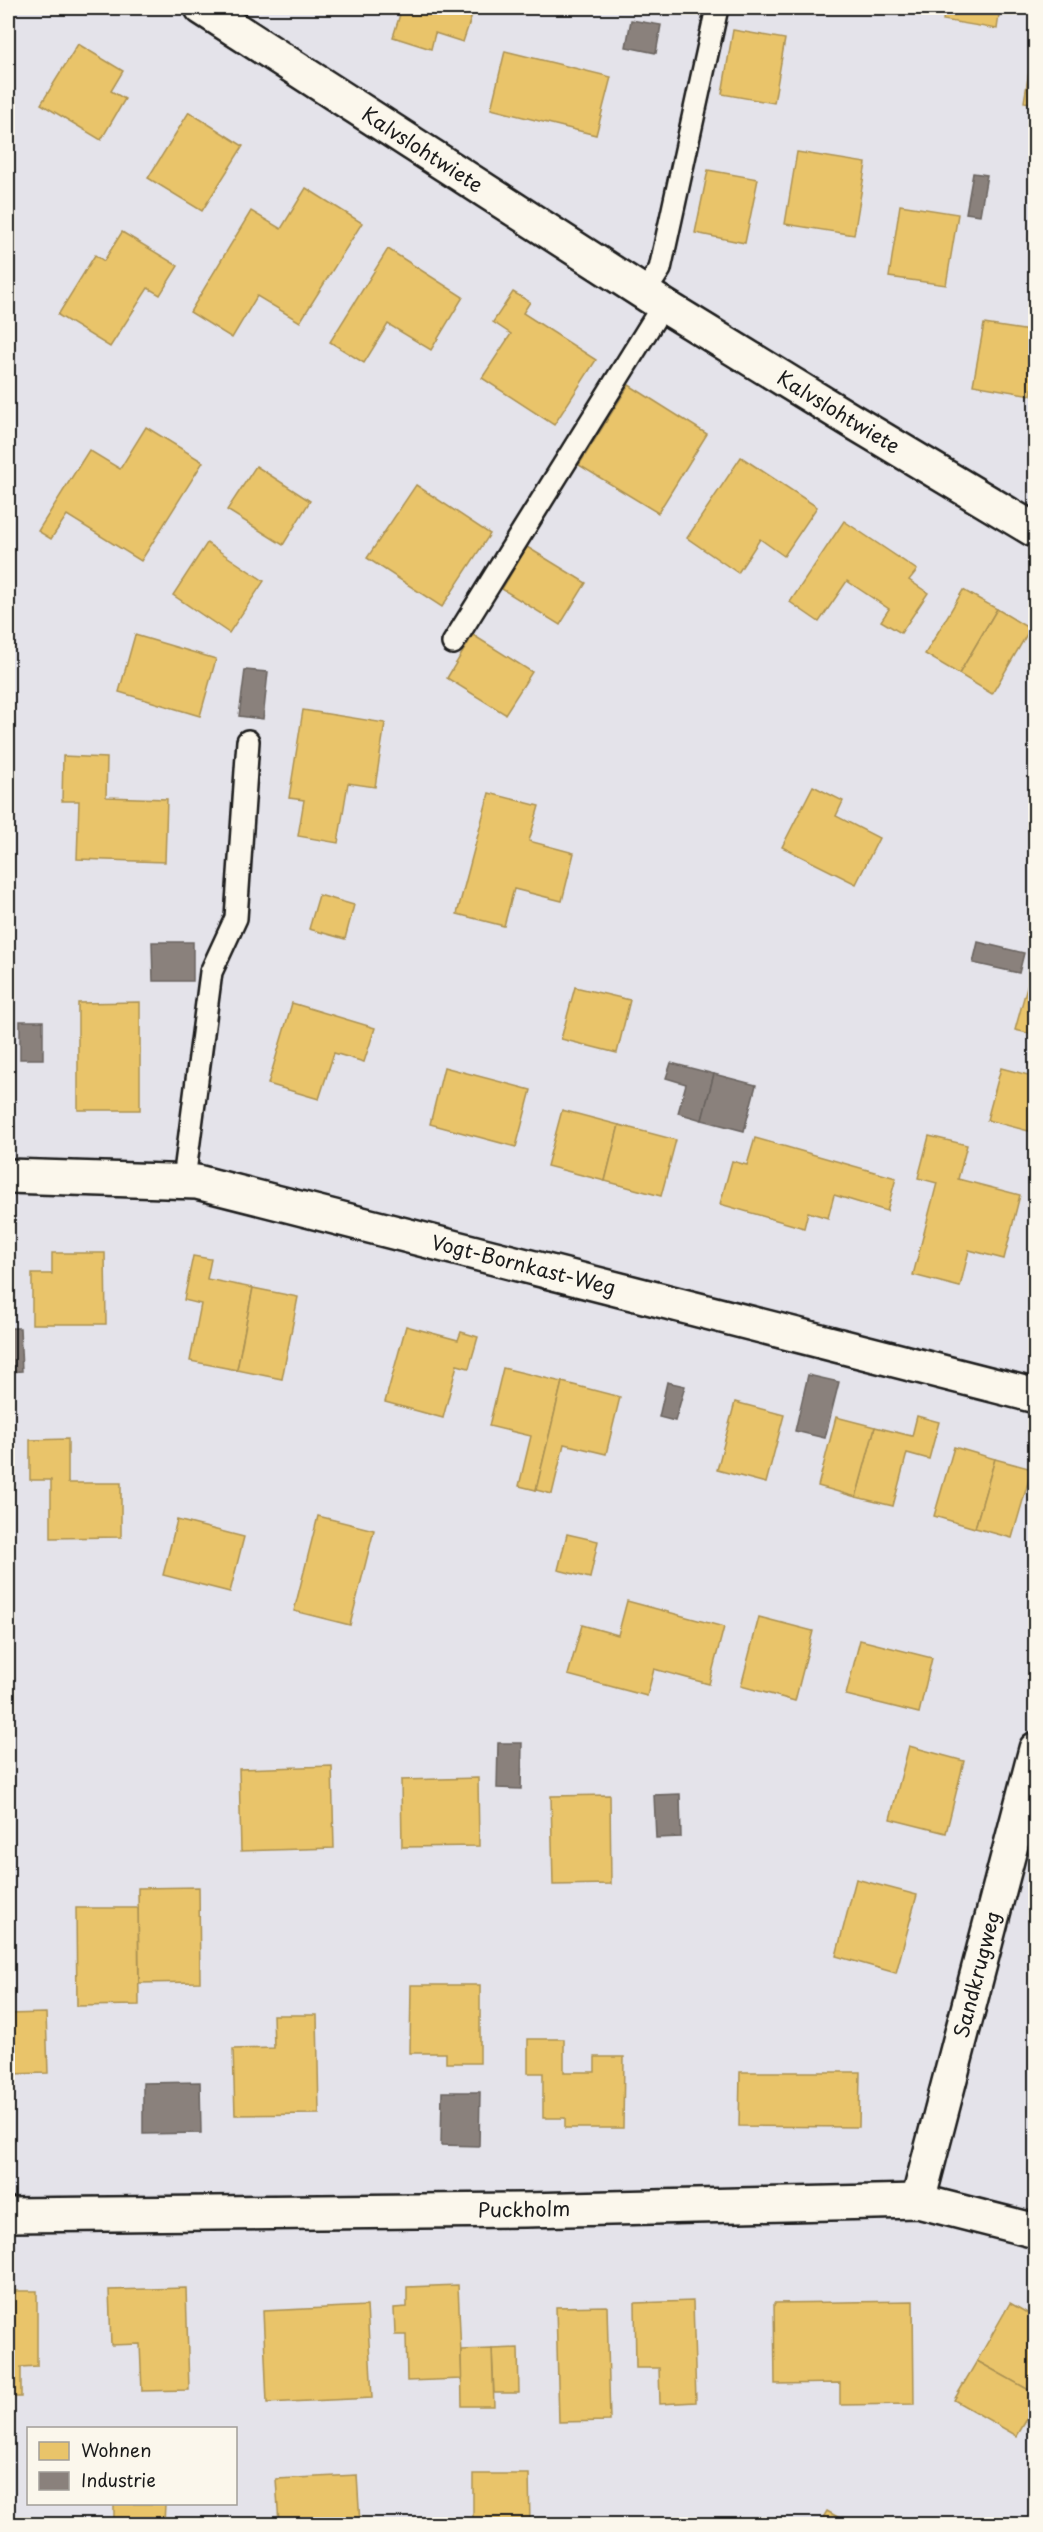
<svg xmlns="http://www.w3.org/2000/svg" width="1043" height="2532" viewBox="0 0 1043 2532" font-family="'Playpen Sans',sans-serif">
  <rect width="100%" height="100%" fill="#e4e3ea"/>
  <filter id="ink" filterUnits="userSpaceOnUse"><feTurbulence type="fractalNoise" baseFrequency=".0167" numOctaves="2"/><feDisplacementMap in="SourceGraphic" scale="12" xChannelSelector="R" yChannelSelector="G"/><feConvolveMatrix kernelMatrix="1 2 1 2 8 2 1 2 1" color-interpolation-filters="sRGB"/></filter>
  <g filter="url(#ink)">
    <g fill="#e9c46a" stroke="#ac9253" stroke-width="1.5">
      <path d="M402 8H457L473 12 463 42 435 33 431 49 393 37Z"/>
      <path d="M945 8H1000L997 29 943 20Z"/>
      <path d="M733 30 785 39 774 103 722 94Z"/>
      <path d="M1036 30V104L1024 102Z"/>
      <path d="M78 44 123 71 111 91 125 99 101 140 41 104Z"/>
      <path d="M505 51 611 77 596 135 491 109Z"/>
      <path d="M189 112 243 146 202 211 148 178Z"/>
      <path d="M797 152 866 163 854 235 785 224Z"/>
      <path d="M708 170 758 179 745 243 695 233Z"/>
      <path d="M306 188 362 223 300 322 257 296 232 338 190 312 251 211 281 229Z"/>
      <path d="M900 205 958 214 946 285 889 277Z"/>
      <path d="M122 232 178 266 160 295 148 288 110 347 58 315 95 255 104 261Z"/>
      <path d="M388 249 463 297 431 350 388 324 364 363 330 342Z"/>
      <path d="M513 292 530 302 523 313 596 360 554 425 482 378 511 334 493 322Z"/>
      <path d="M984 324 1036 332V371L1031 395 973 385Z"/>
      <path d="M629 385 707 434 658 513 579 465Z"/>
      <path d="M146 427 203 462 141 561 67 515 51 539 38 531 89 450 120 469Z"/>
      <path d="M741 457 817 507 784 556 760 539 738 573 687 538Z"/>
      <path d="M256 466 310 501 283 545 227 510Z"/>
      <path d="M416 485 490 534 442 607 367 558Z"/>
      <path d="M844 521 917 570 909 580 928 593 901 633 881 621 889 609 847 581 819 622 790 602Z"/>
      <path d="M207 543 264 581 229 633 173 595Z"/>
      <path d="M527 547 586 583 560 625 502 589Z"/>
      <path d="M963 590 997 609 959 674 925 654Z"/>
      <path d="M997 609 1030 629 992 694 959 674Z"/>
      <path d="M135 635 216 659 200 716 119 692Z"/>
      <path d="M473 635 532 672 505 714 447 678Z"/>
      <path d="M303 710 385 723 375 787 348 783 338 843 298 836 304 800 289 798Z"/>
      <path d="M63 756 107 758 106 797 167 799 165 862 77 859 79 801H62Z"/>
      <path d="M813 786 843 801 836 816 879 838 856 884 782 847Z"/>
      <path d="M489 793 539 806 529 841 574 853 562 901 514 889 504 926 457 914Z"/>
      <path d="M319 895 354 905 345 939 309 929Z"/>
      <path d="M1029 979 1036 980V1035L1015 1030Z"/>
      <path d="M575 987 630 1000 617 1053 561 1039Z"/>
      <path d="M140 1002V1110H78V1003Z"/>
      <path d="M292 1003 375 1028 364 1062 334 1053 319 1099 268 1084Z"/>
      <path d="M8 1004H12L13 1074H8Z"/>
      <path d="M444 1067 531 1090 516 1147 430 1124Z"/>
      <path d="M1001 1068 1036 1077V1133L987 1120Z"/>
      <path d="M562 1110 619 1125 605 1181 547 1166Z"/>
      <path d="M619 1125 676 1140 661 1196 605 1181Z"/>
      <path d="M929 1136 967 1145 958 1179 1020 1195 1004 1259 969 1250 960 1287 913 1275 937 1183 918 1178Z"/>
      <path d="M755 1138 896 1178 887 1211 834 1195 828 1218 808 1212 804 1228 720 1204 732 1161 747 1165Z"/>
      <path d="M52 1253H105L106 1324H32V1274H52Z"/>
      <path d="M193 1256 211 1259 207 1279 253 1288 237 1370 190 1361 201 1304 184 1300Z"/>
      <path d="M253 1288 298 1297 282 1379 237 1370Z"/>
      <path d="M406 1326 458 1340 461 1332 478 1337 469 1368 457 1365 443 1418 385 1402Z"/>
      <path d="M503 1368 562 1382 536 1490 519 1486 531 1436 489 1426Z"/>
      <path d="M562 1382 620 1397 606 1454 564 1444 552 1494 536 1490Z"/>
      <path d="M735 1402 784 1415 766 1483 717 1470Z"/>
      <path d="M917 1416 939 1422 929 1459 907 1453 893 1506 856 1497 875 1427 912 1436Z"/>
      <path d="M836 1417 875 1427 856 1497 818 1486Z"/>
      <path d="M68 1439V1483H121V1537L51 1538V1480H30V1440Z"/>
      <path d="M954 1447 995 1459 975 1528 934 1516Z"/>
      <path d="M995 1459 1032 1469 1012 1538 975 1528Z"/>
      <path d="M318 1516 374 1530 350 1625 294 1611Z"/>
      <path d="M177 1520 244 1537 230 1592 163 1575Z"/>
      <path d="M567 1534 598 1541 590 1578 558 1570Z"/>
      <path d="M627 1601 724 1627 709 1684 654 1669 647 1696 568 1675 582 1625 618 1635Z"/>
      <path d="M759 1617 813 1631 795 1701 741 1686Z"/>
      <path d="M860 1640 932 1658 919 1713 846 1695Z"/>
      <path d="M909 1746 964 1761 946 1833 890 1819Z"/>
      <path d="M332 1766 334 1848 241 1851 239 1769Z"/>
      <path d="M478 1778 479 1846 402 1847 401 1780Z"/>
      <path d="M610 1795 611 1884 553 1885 551 1796Z"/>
      <path d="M856 1879 917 1895 896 1973 836 1956Z"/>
      <path d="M199 1887 200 1982 139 1983 138 1888Z"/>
      <path d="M76 1908H138L139 2005 77 2006Z"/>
      <path d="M411 1985H480V2063H446V2053H410Z"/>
      <path d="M46 2013 48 2073 8 2074V2014Z"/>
      <path d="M273 2015H317L319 2114 235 2115 233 2049 274 2048Z"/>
      <path d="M528 2039H564V2072H595V2057H624L623 2128H565V2118H543V2073H528Z"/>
      <path d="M740 2072H860L859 2127 739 2126Z"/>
      <path d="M458 2285 462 2379 407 2381 406 2335H395L394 2308 407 2307V2287Z"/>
      <path d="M186 2288 189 2390 142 2391 140 2344 111 2345 109 2290Z"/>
      <path d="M8 2291H37V2366L21 2367V2397H8Z"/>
      <path d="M693 2301 696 2402 660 2404 659 2368H636L635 2303Z"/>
      <path d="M913 2301 914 2404 840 2405V2383L775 2384 774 2303Z"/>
      <path d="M1010 2303 1036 2318V2394L977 2361Z"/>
      <path d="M367 2306 372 2398 267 2403 263 2311Z"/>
      <path d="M607 2306 610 2421 559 2422 556 2307Z"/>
      <path d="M518 2348 519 2393H494L492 2349Z"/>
      <path d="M492 2349 494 2406H462L461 2350Z"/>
      <path d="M977 2361 1036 2394V2404L1017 2436 954 2400Z"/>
      <path d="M473 2474H529L530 2524H473Z"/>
      <path d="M357 2475 360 2524H279L276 2479Z"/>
      <path d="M114 2504H165L164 2524H114Z"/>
      <path d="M827 2511 850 2524H819Z"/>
    </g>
    <g fill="#8a817c" stroke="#69635f" stroke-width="1.5">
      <path d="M631 20 661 25 656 53 626 47Z"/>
      <path d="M973 173 987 175 980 215 966 213Z"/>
      <path d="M245 670 268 672 263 719 239 716Z"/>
      <path d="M152 942H193V981H153Z"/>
      <path d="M978 942 1024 953 1019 973 973 963Z"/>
      <rect x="20" y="1021" width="23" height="38"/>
      <path d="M671 1063 714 1074 702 1120 678 1113 686 1084 666 1078Z"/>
      <path d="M714 1074 756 1085 744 1131 702 1120Z"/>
      <path d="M8 1328H20L22 1371 8 1372Z"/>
      <path d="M808 1375 839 1382 825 1438 795 1431Z"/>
      <path d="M667 1382 685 1386 675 1421 659 1417Z"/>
      <path d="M498 1743H522L521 1789 497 1788Z"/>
      <path d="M680 1794 681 1837 656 1838 654 1795Z"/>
      <path d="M200 2082 201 2133 143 2134V2083Z"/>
      <path d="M442 2092H480L479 2146 441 2145Z"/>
    </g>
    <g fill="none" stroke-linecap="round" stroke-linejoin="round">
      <defs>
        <g id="lane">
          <path d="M645 292 660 269 717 8"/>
          <path d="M453 643 663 305"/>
          <path d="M184 1180 211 972 236 918 248 741"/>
        </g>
        <g id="street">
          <path id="s1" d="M202 8 663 305 852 421 1036 531"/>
          <path id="s2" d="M8 1176 197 1182 1036 1396"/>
          <path id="s3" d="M918 2201 1036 1749"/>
          <path id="s4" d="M8 2215 525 2210 918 2201 1036 2231"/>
        </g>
      </defs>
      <use href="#lane" stroke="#1c1c1c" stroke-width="26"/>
      <use href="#street" stroke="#1c1c1c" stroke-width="38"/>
      <use href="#lane" stroke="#fbf7ec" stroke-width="21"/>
      <use href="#street" stroke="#fbf7ec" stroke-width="33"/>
    </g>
  </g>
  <g text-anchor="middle" stroke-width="6" stroke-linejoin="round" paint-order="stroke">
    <g font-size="20" fill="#1c1c1c" stroke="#fbf7ec">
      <text dy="7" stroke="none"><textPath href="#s1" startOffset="262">Kalvslohtwiete</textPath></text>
      <text dy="7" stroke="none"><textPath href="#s1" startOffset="754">Kalvslohtwiete</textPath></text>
      <text dy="7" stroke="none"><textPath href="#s2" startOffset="526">Vogt-Bornkast-Weg</textPath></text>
      <text dy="7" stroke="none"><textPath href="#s3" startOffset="234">Sandkrugweg</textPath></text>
      <text dy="7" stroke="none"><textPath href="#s4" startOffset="516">Puckholm</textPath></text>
    </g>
  </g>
  <rect width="1043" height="2532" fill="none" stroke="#fbf7ec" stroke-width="30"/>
  <rect x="15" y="15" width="1013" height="2502" fill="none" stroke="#1c1c1c" stroke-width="2" filter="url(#ink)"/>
  <rect x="27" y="2427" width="210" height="78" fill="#fbf7ec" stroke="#a29f99" stroke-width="1.5"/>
  <rect x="39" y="2442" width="30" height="18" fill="#e9c46a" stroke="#a29f99" stroke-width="1.5"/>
  <text x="81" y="2457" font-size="18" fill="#1c1c1c">Wohnen</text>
  <rect x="39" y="2472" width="30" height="18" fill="#8a817c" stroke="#a29f99" stroke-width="1.5"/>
  <text x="81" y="2487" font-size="18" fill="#1c1c1c">Industrie</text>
</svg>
